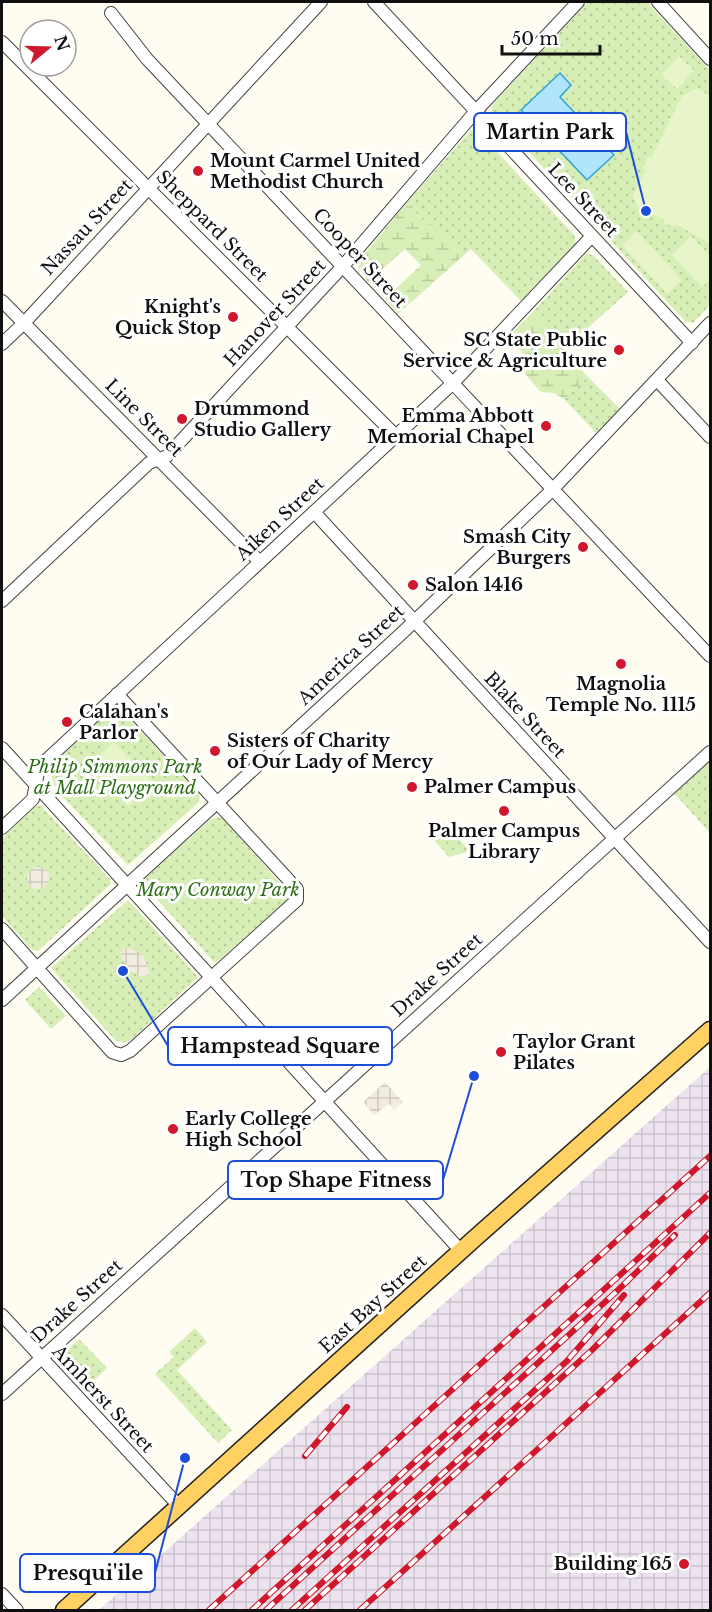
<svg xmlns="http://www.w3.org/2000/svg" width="712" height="1612" viewBox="0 0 712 1612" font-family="'Libre Baskerville',serif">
  <defs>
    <pattern id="industrial-grid" width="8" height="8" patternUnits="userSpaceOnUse" patternTransform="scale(1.5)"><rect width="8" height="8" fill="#ede3ef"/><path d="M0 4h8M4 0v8" fill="none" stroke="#cac2cc"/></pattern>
    <pattern id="green-dots" width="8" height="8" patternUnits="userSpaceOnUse" patternTransform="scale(1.5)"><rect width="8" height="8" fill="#d7efb6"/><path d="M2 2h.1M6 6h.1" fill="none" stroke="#b8cc9b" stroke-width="1.8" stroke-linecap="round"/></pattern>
    <pattern id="wetland-marsh" width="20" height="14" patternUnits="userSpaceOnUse" patternTransform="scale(1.5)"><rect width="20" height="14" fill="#d7efb6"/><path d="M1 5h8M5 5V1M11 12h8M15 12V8" fill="none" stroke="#b8cc9b"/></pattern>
    <pattern id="plaza-grid" width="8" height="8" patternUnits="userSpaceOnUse" patternTransform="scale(1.5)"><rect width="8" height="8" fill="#f2ebdf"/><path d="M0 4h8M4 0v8" fill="none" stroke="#cec8be"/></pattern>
  </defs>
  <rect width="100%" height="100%" fill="#fffcf2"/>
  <path fill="url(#industrial-grid)" d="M710 1067V1610H99Z"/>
  <g fill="url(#green-dots)">
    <path d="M588 2H647L710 70V305L693 323 685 321 491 111 493 104Z"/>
    <path d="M471 130 478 131 575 236V244L521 301 471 249 463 256 406 204Z"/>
    <path d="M587 253 594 256 628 292 564 349 532 313Z"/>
    <path d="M588 377 620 409 596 433 564 399Z"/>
    <path d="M114 713 125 715 200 793 199 802 128 865 59 793C52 783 50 776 53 764L105 715Z"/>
    <path d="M710 761V833L674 793Z"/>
    <path d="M35 806H41L110 879 111 884 38 951 32 950 2 916V838Z"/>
    <path d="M217 817 222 818 290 894 288 899 217 962 213 961 144 885 147 877 210 820Z"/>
    <path d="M444 823 467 848 466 852 449 857 435 841 437 829Z"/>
    <path d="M128 900 198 977 132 1039 124 1043 115 1040 51 968Z"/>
    <path d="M39 987 66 1016 51 1029 25 1000Z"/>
    <path d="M195 1328 207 1342 177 1370 232 1430 218 1443 155 1374 174 1357 169 1352Z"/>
    <path d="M79 1339 107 1368 86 1388 58 1358Z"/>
  </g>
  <g fill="url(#wetland-marsh)">
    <path d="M406 204 463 256 398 314 385 299 421 265 405 249 368 282 356 264Z"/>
    <path d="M532 313 588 377 564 399 554 393 541 392 524 373 532 363 508 337Z"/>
  </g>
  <g fill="#e8f5c9">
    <path d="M679 56 694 70 677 89 661 75Z"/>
    <path d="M697 88 710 96V244L676 224 675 227 664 223V220L638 208 633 196 646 170 643 168 648 157 651 158 682 96Z"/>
    <path d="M637 231 682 280 667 294 622 245Z"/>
    <path d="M691 236 710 256V280L702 287 672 255Z"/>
    <path d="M114 742 153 783 128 806 90 764Z"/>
  </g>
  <g fill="url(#plaza-grid)">
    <circle cx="38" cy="878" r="11"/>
    <path d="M122 949H133L143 955 150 975 140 976 129 970 122 959Z"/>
    <path d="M385 1082 403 1102 394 1110 389 1104 374 1115 363 1102Z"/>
  </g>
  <path fill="#b0e5fd" stroke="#2fa1dc" stroke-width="1.5" d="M560 73 571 85 560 97 614 155 587 180 521 110Z"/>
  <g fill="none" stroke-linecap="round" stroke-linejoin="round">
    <defs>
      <g id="minor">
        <path d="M374 2 692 343"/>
        <path d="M658 2 710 59"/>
        <path d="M111 13 147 59 710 656"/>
        <path d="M2 42 396 436"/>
        <path d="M2 301 260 562"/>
        <path d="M2 344 24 323 321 2"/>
        <path d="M657 380 710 437"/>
        <path d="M314 512 710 942"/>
        <path d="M2 601 149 463 167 456 343 266 476 111 578 2"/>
        <path d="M2 748 461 1251"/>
        <path d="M2 828 33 799 39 767 453 383 592 236"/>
        <path d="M2 929 112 1052 121 1055 130 1051 297 900V889L117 694"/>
        <path d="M2 1000 402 633 552 490 710 323"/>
        <path d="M2 1315 179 1506"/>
        <path d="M2 1394 710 752"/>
        <path d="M2 1594 17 1610"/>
      </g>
      <path id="major" d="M64 1610 474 1239 710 1030"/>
    </defs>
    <use href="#minor" stroke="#434343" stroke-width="14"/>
    <use href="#major" stroke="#212121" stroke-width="19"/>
    <use href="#minor" stroke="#fff" stroke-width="12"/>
    <use href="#major" stroke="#ffd062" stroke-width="16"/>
    <defs>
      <g id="rail">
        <path d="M305 1456 347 1407"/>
        <path d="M209 1610 710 1156"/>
        <path d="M252 1610 710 1193"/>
        <path d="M266 1610 616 1292 675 1235"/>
        <path d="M292 1610 567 1361 624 1295"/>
        <path d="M305 1610 592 1350 710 1233"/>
        <path d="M360 1610 710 1293"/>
      </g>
    </defs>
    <use href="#rail" stroke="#d0172b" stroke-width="6"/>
    <use href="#rail" stroke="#fff" stroke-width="4" stroke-dasharray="11" stroke-linecap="butt"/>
  </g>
  <g fill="#d0172b" stroke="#fff" stroke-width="2">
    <circle cx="198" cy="171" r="6"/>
    <circle cx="233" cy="317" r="6"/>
    <circle cx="619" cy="350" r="6"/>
    <circle cx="182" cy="419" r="6"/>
    <circle cx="546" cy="426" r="6"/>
    <circle cx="583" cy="547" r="6"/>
    <circle cx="413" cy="585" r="6"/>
    <circle cx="621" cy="664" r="6"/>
    <circle cx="67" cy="722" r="6"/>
    <circle cx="215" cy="751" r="6"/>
    <circle cx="412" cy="787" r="6"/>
    <circle cx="504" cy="811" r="6"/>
    <circle cx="501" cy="1052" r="6"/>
    <circle cx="173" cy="1129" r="6"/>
    <circle cx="684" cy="1564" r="6"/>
  </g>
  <g text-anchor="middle" stroke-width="6" stroke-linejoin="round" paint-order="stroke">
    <g font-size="18" font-weight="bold" fill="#101010" stroke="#fff" text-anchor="start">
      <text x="210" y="167">Mount Carmel United<tspan x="210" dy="21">Methodist Church</tspan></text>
      <text x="221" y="313" text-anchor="end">Knight's<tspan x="221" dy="21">Quick Stop</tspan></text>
      <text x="607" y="346" text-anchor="end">SC State Public<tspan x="607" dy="21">Service &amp; Agriculture</tspan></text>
      <text x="194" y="415">Drummond<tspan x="194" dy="21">Studio Gallery</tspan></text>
      <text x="534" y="422" text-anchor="end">Emma Abbott<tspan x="534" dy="21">Memorial Chapel</tspan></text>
      <text x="571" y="543" text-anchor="end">Smash City<tspan x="571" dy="21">Burgers</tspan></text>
      <text x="425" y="591">Salon 1416</text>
      <text x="621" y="690" text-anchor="middle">Magnolia<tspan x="621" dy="21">Temple No. 1115</tspan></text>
      <text x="79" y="718">Calahan's<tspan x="79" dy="21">Parlor</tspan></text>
      <text x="227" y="747">Sisters of Charity<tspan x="227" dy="21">of Our Lady of Mercy</tspan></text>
      <text x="424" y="793">Palmer Campus</text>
      <text x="504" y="837" text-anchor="middle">Palmer Campus<tspan x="504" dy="21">Library</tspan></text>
      <text x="513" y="1048">Taylor Grant<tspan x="513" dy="21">Pilates</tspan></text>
      <text x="185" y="1125">Early College<tspan x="185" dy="21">High School</tspan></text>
      <text x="672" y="1570" text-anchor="end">Building 165</text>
    </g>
    <g font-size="18" fill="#101010" stroke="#fff">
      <text transform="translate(583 200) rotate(47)" y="6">Lee Street</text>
      <text transform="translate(212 226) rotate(45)" y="6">Sheppard Street</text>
      <text transform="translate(87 227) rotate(-47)" y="6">Nassau Street</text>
      <text transform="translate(360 258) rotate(47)" y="6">Cooper Street</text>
      <text transform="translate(275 313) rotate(-47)" y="6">Hanover Street</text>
      <text transform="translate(144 418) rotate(45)" y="6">Line Street</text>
      <text transform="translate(280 519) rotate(-43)" y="6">Aiken Street</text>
      <text transform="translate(351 655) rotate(-43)" y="6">America Street</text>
      <text transform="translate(525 715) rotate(47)" y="6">Blake Street</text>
      <text transform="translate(437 975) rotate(-42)" y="6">Drake Street</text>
      <text transform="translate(77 1301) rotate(-42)" y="6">Drake Street</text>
      <text transform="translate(373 1304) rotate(-42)" y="6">East Bay Street</text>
      <text transform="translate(103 1399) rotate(47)" y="6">Amherst Street</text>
    </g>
    <g font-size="18" font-style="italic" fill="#2f7017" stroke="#fff">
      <text x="115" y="773">Philip Simmons Park<tspan x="115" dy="21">at Mall Playground</tspan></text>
      <text x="218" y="896">Mary Conway Park</text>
    </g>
  </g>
  <path fill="none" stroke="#1d4ed8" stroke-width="2" d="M646 211L626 132M123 971L168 1046M474 1076L443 1180M185 1458L155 1573"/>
  <g fill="#1d4ed8" stroke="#fff" stroke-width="2">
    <circle cx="646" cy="211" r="6"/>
    <circle cx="123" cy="971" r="6"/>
    <circle cx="474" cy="1076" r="6"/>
    <circle cx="185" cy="1458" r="6"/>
  </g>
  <g fill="#fff" stroke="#1d4ed8" stroke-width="2">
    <rect x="474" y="113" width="152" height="38" rx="6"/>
    <rect x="168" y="1027" width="224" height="38" rx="6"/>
    <rect x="228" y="1161" width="215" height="38" rx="6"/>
    <rect x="20" y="1554" width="135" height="38" rx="6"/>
  </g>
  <g font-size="20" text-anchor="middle" font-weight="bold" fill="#101010">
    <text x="550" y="139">Martin Park</text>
    <text x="280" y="1053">Hampstead Square</text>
    <text x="336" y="1187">Top Shape Fitness</text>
    <text x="88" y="1580">Presqui'ile</text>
  </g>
  <rect width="712" height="1612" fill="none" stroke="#101010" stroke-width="6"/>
  <g transform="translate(48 48) rotate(71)"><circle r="28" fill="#ffffff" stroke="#9f9f9f" stroke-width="1.5"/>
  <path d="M0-4.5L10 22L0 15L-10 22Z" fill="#d0172b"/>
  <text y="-9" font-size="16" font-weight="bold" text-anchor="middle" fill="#101010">N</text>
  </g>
  <path d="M502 45v9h98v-9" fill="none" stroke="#101010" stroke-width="3"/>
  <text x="511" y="45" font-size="18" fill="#101010" stroke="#ffffff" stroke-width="4.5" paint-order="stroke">50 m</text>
</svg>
